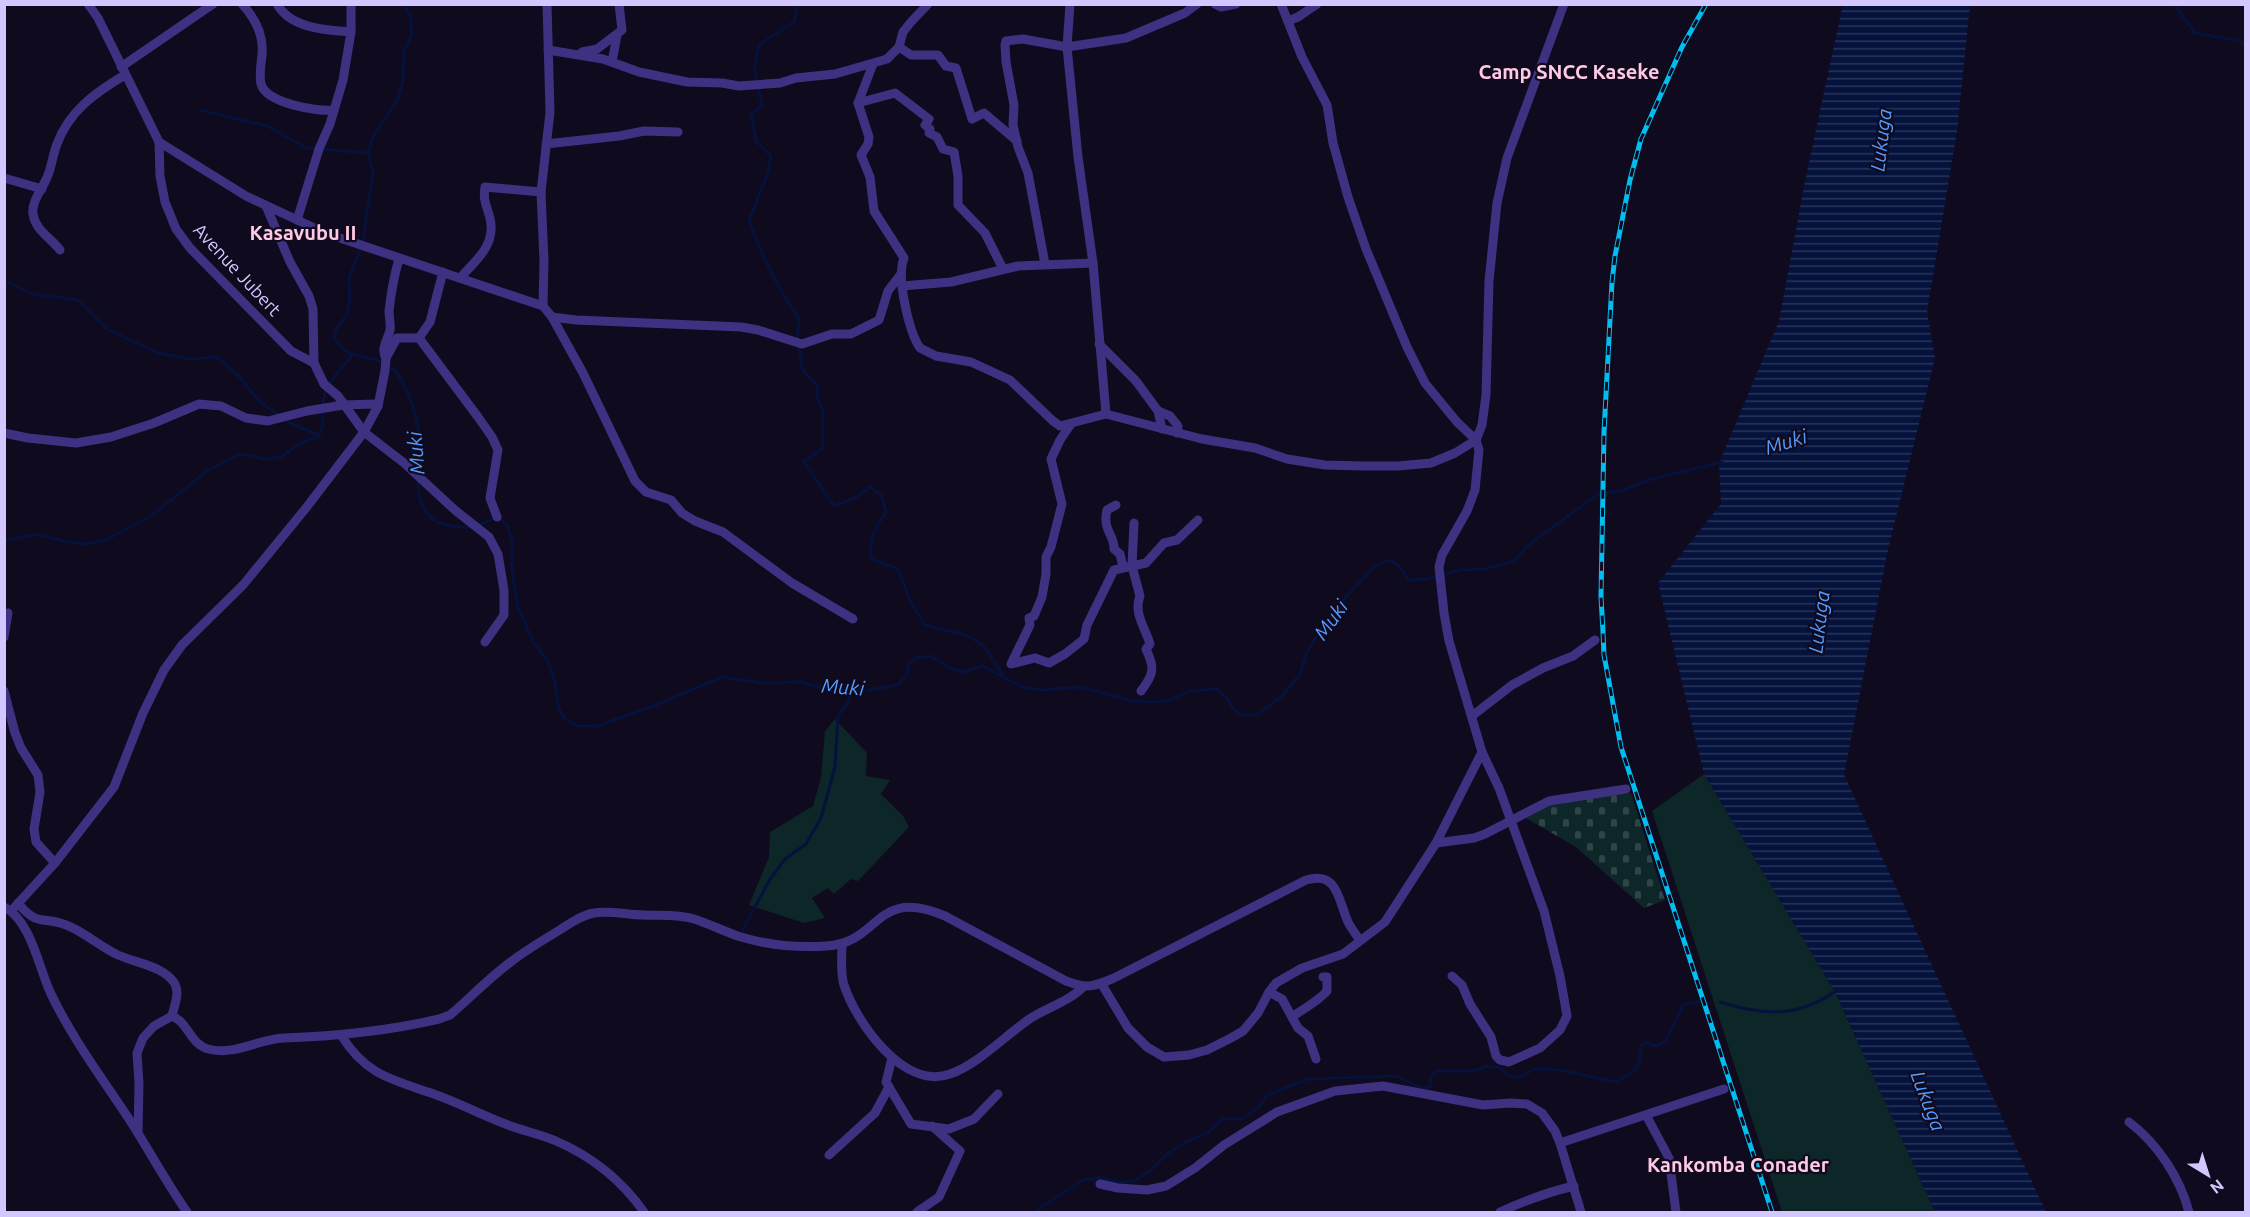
<svg xmlns="http://www.w3.org/2000/svg" width="2250" height="1217" viewBox="0 0 2250 1217" font-family="Ubuntu,sans-serif">
  <defs>
    <pattern id="cemetery-stones" width="16" height="16" patternUnits="userSpaceOnUse" patternTransform="scale(1.5)"><rect width="16" height="16" fill="#0d2628"/><path d="M2 7V4a2 2 0 0 1 4 0v3zM10 15v-3a2 2 0 0 1 4 0v3z" fill="#2f4448"/></pattern>
    <pattern id="water-rules" width="6" height="5" patternUnits="userSpaceOnUse" patternTransform="scale(1.5)"><rect width="6" height="5" fill="#05123c"/><path d="M0 2.5h6" fill="none" stroke="#293359"/></pattern>
  </defs>
  <rect width="100%" height="100%" fill="#100a1e"/>
  <g fill="#0d2628">
    <path d="M835 719 867 753 866 776 890 780 881 794 903 816 909 827 858 881 851 879 834 894 828 888 812 898 825 918 804 923 749 905 769 857 770 832 813 806 821 778 825 731Z"/>
    <path d="M1704 774 1835 992 1935 1212H1782L1652 811Z"/>
  </g>
  <path fill="url(#cemetery-stones)" d="M1631 793 1665 900 1644 908 1576 847 1526 818 1556 802Z"/>
  <path fill="url(#water-rules)" d="M1843 4 1970 5 1957 131 1927 312 1935 358 1887 554 1844 775 2046 1212H1935L1835 992 1704 774 1658 583 1721 504 1719 463 1779 321 1806 176Z"/>
  <g fill="none" stroke-linecap="round" stroke-linejoin="round">
    <g stroke="#05123c" stroke-width="3">
      <path d="M798 4 794 22 759 45 754 67 762 106 751 114 756 141 771 156 768 172 749 221C763 257 777 288 799 318L797 343 801 357 802 369 818 386 817 397 823 410V448L804 461 834 506 855 498 870 487 881 495 886 512C875 529 868 538 872 559L898 569 911 603 925 625 966 635 983 645 1003 675"/>
      <path d="M2174 4 2195 33 2239 41 2246 46"/>
      <path d="M200 110 267 126 307 148 368 153"/>
      <path d="M4 281 33 294 78 300 107 329 158 353 191 359 217 357 237 374 259 401 279 415"/>
      <path d="M383 363C362 353 348 360 334 338L337 327 347 315 350 299 349 278 362 246 373 173 368 153 374 135 397 101 403 80 404 52 412 34 410 14 403 4"/>
      <path d="M389 366C407 378 419 422 420 443 420 452 418 462 418 471"/>
      <path d="M284 419 292 424 318 435"/>
      <path d="M418 481C418 517 437 529 471 527"/>
      <path d="M477 526 497 517 507 525 512 539V571L518 607 533 642 547 660 555 681 558 706 564 718 577 726H597L651 707 722 677 764 683 800 682 824 688 868 690 898 685 907 675 908 665 915 658 931 656 951 669 963 672 983 666 1022 687 1042 690 1079 687 1133 701 1155 702 1170 700 1189 691 1217 689 1226 697 1233 709 1242 715 1259 714 1282 696 1300 674 1307 652 1330 614 1374 567 1390 560 1399 566 1409 580 1426 579 1461 570 1485 569 1514 561 1526 547 1598 494 1623 490 1649 480 1722 462"/>
      <path d="M4 541 36 534 63 541 84 544 106 540 151 516 207 471 241 454 265 459 281 457 299 444 319 436C326 420 321 418 323 403 324 385 341 369 352 355"/>
      <path d="M740 935 769 881 785 859 806 844 821 818 835 767 838 716 848 703 852 689"/>
      <path d="M1720 1002C1765 1016 1798 1018 1837 990"/>
      <path d="M1034 1212 1083 1180 1101 1178 1122 1183 1135 1180 1149 1172 1166 1155 1186 1142 1207 1133 1223 1119H1242L1259 1107 1267 1095 1308 1079 1397 1076 1423 1089 1431 1086 1430 1078 1436 1071H1473L1488 1066 1499 1067 1509 1076 1520 1077 1535 1069 1560 1070 1616 1082 1636 1070 1640 1060 1641 1045 1647 1043 1657 1046 1666 1040 1683 1005 1698 1002"/>
    </g>
    <g stroke="#3e3181" stroke-width="9">
      <path d="M88 4 98 18 159 142 160 176 165 202 176 229 190 248 291 351 314 363 324 384 338 396 364 432 404 463 456 511 489 537 498 554 504 590V615L485 642"/>
      <path d="M242 4C255 18 264 35 262 55 261 64 259 75 261 84 266 103 317 112 334 110"/>
      <path d="M277 4C291 29 327 30 351 32"/>
      <path d="M1070 4 1067 47 1078 157 1093 263 1106 414"/>
      <path d="M1215 4 1221 7 1236 4"/>
      <path d="M1281 4 1302 57 1327 105 1333 143 1348 197 1366 249 1407 347 1425 383 1457 422 1476 440 1479 450 1475 490 1467 511 1442 555 1439 567 1444 613 1449 641 1482 752 1499 788 1544 911 1560 976 1567 1016 1560 1030 1540 1048 1509 1062 1500 1060 1496 1056 1491 1037 1470 1004 1462 985 1452 976"/>
      <path d="M1288 21 1298 17 1317 4"/>
      <path d="M899 47 911 55H938L946 66 956 68 972 119 984 113 1017 141"/>
      <path d="M548 50 603 59 639 72 687 82 722 83 739 86 780 83 796 78 835 74 887 59 899 47 903 32 911 22 928 4"/>
      <path d="M582 52 597 49 622 30 619 4"/>
      <path d="M612 62 617 35"/>
      <path d="M873 64 858 103 869 137 868 144 861 155 870 177 874 211 904 258C896 277 909 332 920 348L936 356 971 362 1010 380 1053 421 1060 426 1106 414 1202 439 1255 448 1287 459 1325 465 1362 466H1398L1431 463 1455 453 1476 440 1482 425 1486 395 1489 281 1497 203 1507 158 1564 4"/>
      <path d="M121 67 213 4"/>
      <path d="M858 103 895 93 929 119 925 125 930 129 929 133 937 137 943 149 954 152 958 176V205L985 233 1003 269"/>
      <path d="M159 142 246 196 325 233 543 306 552 317 583 373 635 481 646 492 671 500 682 513 695 521 723 532 792 583 853 619"/>
      <path d="M546 144 619 136 644 131 678 132"/>
      <path d="M4 178 42 189"/>
      <path d="M266 206 290 262 309 296 313 309 314 363"/>
      <path d="M297 220 319 149 330 124 343 80 351 32V4"/>
      <path d="M60 250C51 238 35 230 33 214 31 201 44 187 48 175 52 165 53 154 57 144 69 111 96 92 125 75"/>
      <path d="M1045 264 1028 173 1018 147 1013 125 1014 105 1006 62 1005 45 1006 41 1023 39 1067 47 1126 38 1185 13 1197 4"/>
      <path d="M443 272 430 322 419 338 478 417 492 437 498 450 490 498 497 517"/>
      <path d="M460 278C474 262 493 248 491 225 490 210 482 204 485 187L541 192"/>
      <path d="M902 286 951 282 1018 266 1093 263"/>
      <path d="M543 306 544 261 541 192 550 112 547 4"/>
      <path d="M552 317 576 320 741 327 758 330 802 344 832 334H851L879 320 888 291 901 274"/>
      <path d="M1099 344 1136 381 1158 411"/>
      <path d="M386 358C380 348 388 340 390 330 391 324 389 317 389 311 391 293 394 276 399 259"/>
      <path d="M1071 424 1060 440 1051 459 1062 504 1051 547 1046 557V574L1042 597 1034 616 1029 618 1030 625 1011 664 1035 658 1049 663 1065 654 1084 639 1087 625 1114 570 1146 563 1164 543 1177 540 1198 520"/>
      <path d="M1162 429 1158 411 1170 416 1178 426 1177 433"/>
      <path d="M4 433 28 438 76 443 111 437 154 423 199 404 221 406 246 418 268 421 307 411 343 405 374 404 378 406"/>
      <path d="M1116 505 1107 510C1102 531 1115 535 1114 549L1120 554 1123 567"/>
      <path d="M1134 523 1132 566 1140 596C1133 613 1146 629 1150 644L1146 649C1155 668 1154 674 1141 691"/>
      <path d="M4 637 8 613"/>
      <path d="M4 691 15 733 21 748 38 775 40 792 34 829 36 842 55 863"/>
      <path d="M1472 716 1512 685 1543 668 1573 656 1595 640"/>
      <path d="M1436 843 1474 838 1485 834 1549 801 1626 789"/>
      <path d="M18 903C37 927 43 916 66 925 85 932 100 947 118 955 136 963 164 966 175 984 180 994 174 1006 172 1016"/>
      <path d="M4 907C31 920 39 969 51 994 72 1038 102 1078 129 1119 149 1150 166 1182 187 1212"/>
      <path d="M12 910 55 863 114 787 143 713 164 670 182 645 243 585 306 508 364 432 378 406 385 371 386 358 397 338H419"/>
      <path d="M842 945C842 958 840 973 844 985 856 1022 904 1091 950 1074 978 1064 1004 1037 1028 1020 1045 1008 1069 1002 1083 987"/>
      <path d="M1101 983 1128 1028 1147 1047 1164 1057 1189 1055 1207 1050 1231 1038 1243 1031 1258 1013 1269 992 1276 983 1302 968 1343 954 1385 922 1436 843 1482 752"/>
      <path d="M1269 992 1282 999 1298 1028 1308 1036 1316 1059"/>
      <path d="M172 1016C188 1022 190 1044 208 1049 235 1056 258 1039 284 1038 336 1036 388 1031 439 1019L450 1015C471 997 490 977 512 961 526 950 542 941 558 931 569 924 581 915 594 913 611 910 627 915 644 915 661 916 677 914 694 919 710 924 725 932 741 937 768 945 797 948 826 946 882 943 873 886 945 916L1066 981C1087 989 1093 987 1114 978L1306 880C1339 870 1338 902 1349 924 1352 929 1356 935 1360 940"/>
      <path d="M1292 1017C1304 1008 1316 1003 1327 991V977H1323"/>
      <path d="M341 1035C365 1074 390 1079 431 1093 457 1102 482 1115 508 1125 523 1131 540 1134 556 1141 591 1156 622 1181 644 1212"/>
      <path d="M892 1058 886 1082 911 1124 949 1129 974 1119 998 1094"/>
      <path d="M1646 1115 1669 1158 1676 1212"/>
      <path d="M2129 1122C2158 1144 2180 1178 2189 1212"/>
      <path d="M138 1133 139 1084 137 1053 143 1038 154 1026 172 1016"/>
      <path d="M1560 1143 1724 1089"/>
      <path d="M829 1155 875 1113 889 1087"/>
      <path d="M1100 1184 1118 1188 1147 1190 1166 1186 1195 1168 1224 1145 1277 1112 1335 1091 1383 1086 1483 1105 1510 1103 1527 1104 1542 1113 1555 1131 1560 1143 1581 1212"/>
      <path d="M917 1212 939 1197 960 1151 932 1126"/>
      <path d="M1500 1212C1524 1201 1548 1192 1574 1186"/>
    </g>
    <defs>
      <path id="rail" d="M1706 4 1682 47 1641 139 1630 180 1615 256 1612 282 1604 432 1601 597 1603 632 1604 655 1621 747 1772 1212"/>
    </defs>
    <use href="#rail" stroke="#00bdf2" stroke-width="5"/>
    <use href="#rail" stroke="#100a1e" stroke-width="3" stroke-dasharray="9" stroke-linecap="butt"/>
  </g>
  <g text-anchor="middle" stroke-width="4.5" stroke-linejoin="round" paint-order="stroke">
    <g font-size="18" fill="#d4c7ff" stroke="#100a1e">
      <text transform="translate(237 270) rotate(47)" y="6">Avenue Jubert</text>
    </g>
    <g font-size="20" font-weight="bold" fill="#ffc9e5" stroke="#100a1e">
      <text x="1569" y="79">Camp SNCC Kaseke</text>
      <text x="303" y="240">Kasavubu II</text>
      <text x="1738" y="1172">Kankomba Conader</text>
    </g>
    <g font-size="20" font-style="italic" fill="#559cff" stroke="#100a1e">
      <text transform="translate(1881 140) rotate(-83)" y="7">Lukuga</text>
      <text transform="translate(1786 442) rotate(-17)" y="7">Muki</text>
      <text transform="translate(416 453) rotate(-94)" y="7">Muki</text>
      <text transform="translate(1331 620) rotate(-54)" y="7">Muki</text>
      <text transform="translate(1819 622) rotate(-83)" y="7">Lukuga</text>
      <text transform="translate(843 687) rotate(4)" y="7">Muki</text>
      <text transform="translate(1928 1101) rotate(69)" y="7">Lukuga</text>
    </g>
  </g>
  <rect width="2250" height="1217" fill="none" stroke="#d4c7ff" stroke-width="12"/>
  <g transform="translate(2208 1175) rotate(142)" stroke="#100a1e" stroke-width="4.5" paint-order="stroke">
  <path d="M0-4.5L10 22L0 15L-10 22Z" fill="#d4c7ff"/>
  <text y="-9" font-size="16" font-weight="bold" text-anchor="middle" fill="#d4c7ff">N</text>
  </g>
</svg>
